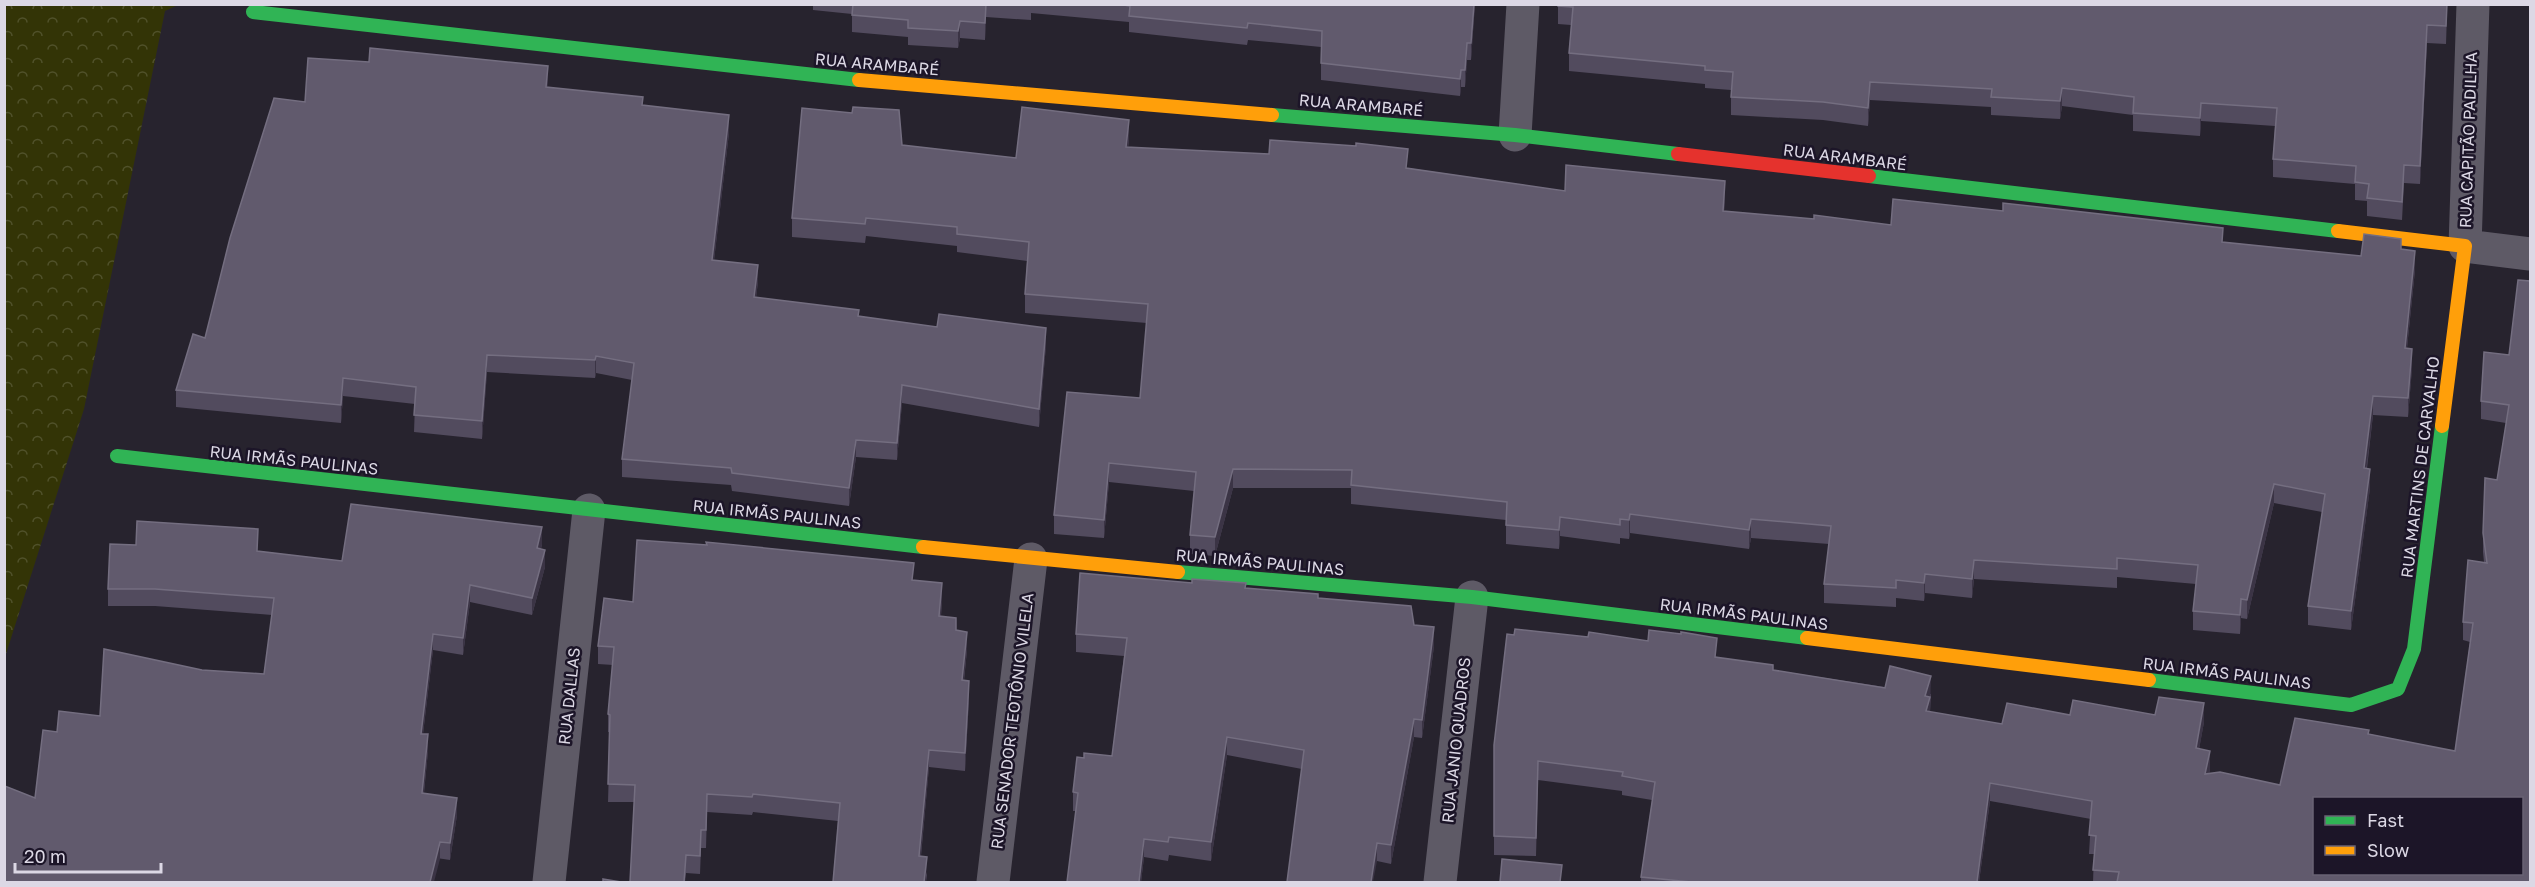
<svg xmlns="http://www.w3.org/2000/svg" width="2535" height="887" viewBox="0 0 2535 887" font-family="'Golos Text',sans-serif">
  <defs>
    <pattern id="forest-crowns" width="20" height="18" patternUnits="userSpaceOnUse" patternTransform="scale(1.5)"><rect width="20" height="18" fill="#333406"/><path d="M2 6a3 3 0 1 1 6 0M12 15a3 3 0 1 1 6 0" fill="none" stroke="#50512a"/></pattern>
  </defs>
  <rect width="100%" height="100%" fill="#27232e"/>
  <path fill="url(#forest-crowns)" d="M5 4 178 5 165 11 84 409 5 657Z"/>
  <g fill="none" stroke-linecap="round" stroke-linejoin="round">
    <g stroke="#5e5a66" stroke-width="33">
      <path d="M2473 4 2465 246 2530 254"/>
      <path d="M1515 135 1523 4"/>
      <path d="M549 882 589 510"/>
      <path d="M993 882 1031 559"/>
      <path d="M1440 882 1472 597"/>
    </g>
    <g stroke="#30b455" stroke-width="14">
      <path d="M253 12 859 80"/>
      <path d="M1272 115 1515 135 1678 154"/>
      <path d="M1869 176 2338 231"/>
      <path d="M117 456 923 547"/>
      <path d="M1178 572 1472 597 1807 638"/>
      <path d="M2149 680 2351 705 2398 689 2414 649 2442 426"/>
    </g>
    <g stroke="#ff9f0a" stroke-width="14">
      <path d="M859 80 1272 115"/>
      <path d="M2338 231 2465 246 2442 426"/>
      <path d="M923 547 1178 572"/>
      <path d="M1807 638 2149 680"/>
    </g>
    <path stroke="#e5322d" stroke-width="14" d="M1678 154 1869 176"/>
  </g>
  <g fill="#524b5e">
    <path d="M813 4H1475L1471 60H1467L1465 87H1461L1460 96 1321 80V47L1248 40 1247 45 1129 32V22L1031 13V20L986 17 985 40 960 38 958 48 908 45V37L852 32V14L813 10Z"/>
    <path d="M1558 4H2447V14L2446 44 2427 43 2420 184 2404 183 2402 220 2367 216V201L2355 200V184L2273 177V159L2275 126 2201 121 2200 136 2133 131V115L2062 106 2060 119 1991 115V107L1870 100 1868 126 1823 120 1731 115V90L1705 88V84L1569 71V53L1571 25 1558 24Z"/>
    <path d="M548 87 643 105 729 133 714 260 758 282 756 297 859 316 1046 345 1039 427 902 403 897 460 856 457 849 506 732 491 731 485 622 477V459L632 380 596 373 595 378 487 372 482 439 414 432 415 404 343 396 341 423 176 407V390L205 338 305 102Z"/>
    <path d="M1129 139 1128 148 1408 168 1565 191 1725 200 1724 211 1814 219 1891 225 2223 242 2361 256 2401 249 2415 270 2407 348 2412 368 2408 417 2373 415 2367 468 2370 488 2351 630 2308 625V606L2322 512 2274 503 2247 619 2241 618 2240 634 2193 630V611L2196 584 2117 577V588L1974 579 1972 598 1925 593 1924 601 1896 598V607L1824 603V584L1829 544 1751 538 1749 549 1630 533 1629 539 1620 538V544L1560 536 1559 549 1506 544V520L1351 504V488H1233L1215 556 1190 554V535L1194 491 1109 482 1104 538 1054 534V515L1140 398 1147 323 1025 313V294L1027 261 957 252V246L866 236 865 243 792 237V218L902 145 1016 158Z"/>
    <path d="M2509 355 2530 882H2093L2094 854H2089L2091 819 1990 801 1979 882H1641V877L1652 800 1622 795V791L1538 780 1536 856 1494 855V745L1588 637 1648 641 1681 634 1717 657 1773 670 1931 694 1930 712 2002 724 2070 715H2155L2204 722 2199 749 2210 769 2209 774 2280 785 2369 734 2455 751 2470 642 2463 640V622L2484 562 2483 552V533L2497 480 2506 423 2481 419V401Z"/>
    <path d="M542 544 541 549 545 567 532 615 470 602 463 655 433 650 423 734 428 751 424 793 457 815 450 860 35 798 57 732 100 716 202 670 264 674 272 615 155 606H108V589L258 551 342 561Z"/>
    <path d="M914 580 942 601 941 616 956 631 967 650 964 681 969 699 965 771 929 767 921 856 927 875 926 882H833L838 821 753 812 752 815 707 812 706 848H701L700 874 686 873 685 882H630L634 802H608L610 732H608V714L613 665 598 664V646L633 602Z"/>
    <path d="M1246 588 1318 598 1414 625 1434 646 1422 738 1414 737 1391 864 1377 861 1302 769 1227 755 1211 861 1169 855 1168 861 1144 857 1141 882H1067L1076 811H1073V792L1084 758 1112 756 1124 656 1076 652V634Z"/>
  </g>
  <g fill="#3b3445">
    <path d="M986 4V17L985 40V23Z"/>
    <path d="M1474 4H1475L1471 60V43Z"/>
    <path d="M960 21V38L958 48V31Z"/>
    <path d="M2427 25V43L2420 184V166Z"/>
    <path d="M1467 43V60L1465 87V70Z"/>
    <path d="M548 66V84L546 105V87Z"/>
    <path d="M1461 70V87L1460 96V79Z"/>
    <path d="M1870 82V100L1868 126V108Z"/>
    <path d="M2062 88V106L2060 119V101Z"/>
    <path d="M2201 103V121L2200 136V118Z"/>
    <path d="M729 115V133L712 278V260Z"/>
    <path d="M1129 120V139L1126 166V147Z"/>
    <path d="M1725 181V200L1723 230V211Z"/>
    <path d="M2415 251V270L2405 367V348Z"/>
    <path d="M758 265V282L754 315V297Z"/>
    <path d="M1046 328V345L1039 427V409Z"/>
    <path d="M2412 349V368L2408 417V398Z"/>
    <path d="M487 355V372L482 439V421Z"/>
    <path d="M596 356V373L595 378V360Z"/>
    <path d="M343 378V396L341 423V405Z"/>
    <path d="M902 385V403L897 460V443Z"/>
    <path d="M2373 396V415L2364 487V468Z"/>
    <path d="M856 440V457L849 506V488Z"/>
    <path d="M1109 463V482L1104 538V520Z"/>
    <path d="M1233 469V488L1215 556V537Z"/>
    <path d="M2370 469V488L2351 630V611Z"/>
    <path d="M2274 484V503L2247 619V600Z"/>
    <path d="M1630 514V533L1629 539V520Z"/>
    <path d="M1560 517V536L1559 549V530Z"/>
    <path d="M1751 519V538L1749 549V530Z"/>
    <path d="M542 527V544L537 565V548Z"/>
    <path d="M545 550V567L532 615V598Z"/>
    <path d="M1974 560V579L1972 598V579Z"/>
    <path d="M1925 574V593L1924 601V583Z"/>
    <path d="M942 583V601L939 633V616Z"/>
    <path d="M470 585V602L463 655V638Z"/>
    <path d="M2241 599V618L2240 634V615Z"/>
    <path d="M1434 627V646L1422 738V720Z"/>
    <path d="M967 632V650L962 698V680Z"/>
    <path d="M433 634V650L421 750V734Z"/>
    <path d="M1931 676 1930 716 1926 730 1925 696Z"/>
    <path d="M969 681V699L965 771V753Z"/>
    <path d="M2204 703V722L2196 767V748Z"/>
    <path d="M1414 719V737L1391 864V845Z"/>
    <path d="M428 734V751L422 810V793Z"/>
    <path d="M1227 737V755L1211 861V842Z"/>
    <path d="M929 750V767L919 874V856Z"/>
    <path d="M2210 751V769L2205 793V774Z"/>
    <path d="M1990 783V801L1979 882H1977Z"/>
    <path d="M457 798V815L450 860V843Z"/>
    <path d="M1144 839V857L1141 882H1139Z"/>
    <path d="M440 842V859L434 882H430Z"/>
    <path d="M1377 843V861L1373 882H1371Z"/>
    <path d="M927 857 926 882H924Z"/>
  </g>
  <g fill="#615a6d" stroke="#746e80" stroke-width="1.5" fill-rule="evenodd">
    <path d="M853 4H986L985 23 960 21 958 31 908 28V20L852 15Z"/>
    <path d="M1117 4H1474L1471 43H1467L1465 70H1461L1460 79 1321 63 1322 31 1248 23 1247 28 1129 16 1130 6Z"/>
    <path d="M1558 4H2447L2446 26 2427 25 2420 166 2404 165 2402 202 2367 198 2369 184 2355 182 2356 166 2273 159 2277 108 2201 103 2200 118 2133 113 2134 97 2062 88 2060 101 1991 97 1992 89 1870 82 1868 108 1823 102 1731 97 1733 72 1705 70V66L1569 53 1573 7 1558 6Z"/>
    <path d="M370 48 548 66 546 87 643 97 642 105 729 115 712 260 758 265 754 297 859 310 858 316 937 327 939 314 1046 328 1039 409 902 385 897 443 856 440 849 488 732 473 731 468 622 459 634 363 596 356 595 360 487 355 482 421 414 415 416 387 343 378 341 405 176 390 193 334 205 338 230 238 274 98 305 102 308 58 369 62Z"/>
    <path d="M853 107 899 110 902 145 1016 158 1022 107 1129 120 1126 147 1269 154 1270 140 1356 146V143L1408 149 1406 168 1565 191 1566 165 1725 181 1723 211 1814 219V215L1891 225 1893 199 2003 211V203L2223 228 2222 242 2361 256 2364 234 2401 239V249L2415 251 2405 348 2412 349 2408 398 2373 396 2364 468 2370 469 2351 611 2308 606 2325 494 2274 484 2247 600 2241 599 2240 615 2193 611 2198 565 2117 558V569L1974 560 1972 579 1925 574 1924 583 1896 580V588L1824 584 1831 526 1751 519 1749 530 1630 514 1629 520 1620 519V525L1560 517 1559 530 1506 525 1507 502 1351 485 1352 470 1233 469 1215 537 1190 535 1196 472 1109 463 1104 520 1054 515 1067 392 1140 398 1148 304 1025 294 1029 242 957 234V227L866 218 865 224 792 218 802 108 852 113Z"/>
    <path d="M2518 280 2530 281V882H2117L2119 872 2093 870 2096 836 2089 835 2092 801 1990 783 1977 882H1691L1641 877 1655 782 1622 776 1623 772 1538 761 1536 838 1494 836V745L1507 634 1514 635 1515 629 1588 637 1589 632 1648 641 1649 630 1681 634V632L1717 638 1715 657 1773 665V670L1885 688 1890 666 1931 676 1925 696 1930 697 1926 711 2002 724 2007 703 2070 715 2073 700 2155 715 2159 697 2204 703 2196 748 2210 751 2205 774 2220 772 2280 785 2295 718 2369 730 2368 734 2455 751 2473 623 2463 622 2468 560 2487 563 2483 533 2485 478 2497 480 2509 405 2481 401 2484 352 2509 355ZM2314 798H2522V873H2314Z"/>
    <path d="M351 504 542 527 537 548 545 550 532 598 470 585 463 638 433 634 421 734H428L422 793 457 798 450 843 440 842 430 882H4L5 786 35 798 43 730 57 732 59 711 100 716 104 649 202 670 264 674 274 598 155 589H108L110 544 136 545 137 521 258 529 257 551 342 561Z"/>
    <path d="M637 540 707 545 706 542 914 563 912 580 942 583 939 616 956 618V630L967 632 962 680 969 681 965 753 929 750 919 856 927 857 924 882H833L840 803 753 794 752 797 707 794 706 830H701L700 856 686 855 684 882H630L635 785 608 784 610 715 608 714 614 647 598 646 604 598 633 602Z"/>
    <path d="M1080 573 1192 583V579L1246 583 1245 588 1318 594V598L1411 606 1414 625 1434 627 1422 720 1414 719 1391 845 1377 843 1371 882H1287L1304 750 1227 737 1211 842 1169 837 1168 842 1144 839 1139 882H1067L1078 793 1073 792 1077 757 1084 758V753L1112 756 1127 638 1076 634Z"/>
    <path d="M1502 859 1562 865 1560 882H1500Z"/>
    <path d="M603 879 621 882H603Z"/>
  </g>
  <g text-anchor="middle" stroke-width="5" stroke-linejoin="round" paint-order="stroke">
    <g font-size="16" fill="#dcd8e5" stroke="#1c1528">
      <text transform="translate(877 64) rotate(5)" y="6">RUA ARAMBARÉ</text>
      <text transform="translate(1361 105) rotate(5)" y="6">RUA ARAMBARÉ</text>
      <text transform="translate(2468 140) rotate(-88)" y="6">RUA CAPITÃO PADILHA</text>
      <text transform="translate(1845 157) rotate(7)" y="6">RUA ARAMBARÉ</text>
      <text transform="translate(294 460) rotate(6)" y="6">RUA IRMÃS PAULINAS</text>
      <text transform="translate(2420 467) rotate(-83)" y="6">RUA MARTINS DE CARVALHO</text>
      <text transform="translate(777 514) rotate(6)" y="6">RUA IRMÃS PAULINAS</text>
      <text transform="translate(1260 562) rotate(5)" y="6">RUA IRMÃS PAULINAS</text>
      <text transform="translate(1744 614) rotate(7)" y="6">RUA IRMÃS PAULINAS</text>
      <text transform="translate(2227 673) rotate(7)" y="6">RUA IRMÃS PAULINAS</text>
      <text transform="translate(569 696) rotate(-84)" y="6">RUA DALLAS</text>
      <text transform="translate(1012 721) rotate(-83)" y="6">RUA SENADOR TEOTÔNIO VILELA</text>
      <text transform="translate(1456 740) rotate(-84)" y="6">RUA JANIO QUADROS</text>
    </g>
  </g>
  <rect width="2535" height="887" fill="none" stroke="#dcd8e5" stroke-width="12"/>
  <rect x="2313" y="797" width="210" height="78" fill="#1c1528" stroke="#696374" stroke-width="1.5"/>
  <rect x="2325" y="816" width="30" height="9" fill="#30b455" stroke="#696374" stroke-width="1.5"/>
  <text x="2367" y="827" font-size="18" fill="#dcd8e5">Fast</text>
  <rect x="2325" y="846" width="30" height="9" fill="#ff9f0a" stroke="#696374" stroke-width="1.5"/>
  <text x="2367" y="857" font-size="18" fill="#dcd8e5">Slow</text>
  <path d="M15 863v9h146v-9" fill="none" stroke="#dcd8e5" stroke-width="3"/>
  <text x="24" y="863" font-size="18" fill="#dcd8e5" stroke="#1c1528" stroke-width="4.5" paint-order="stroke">20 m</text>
</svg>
